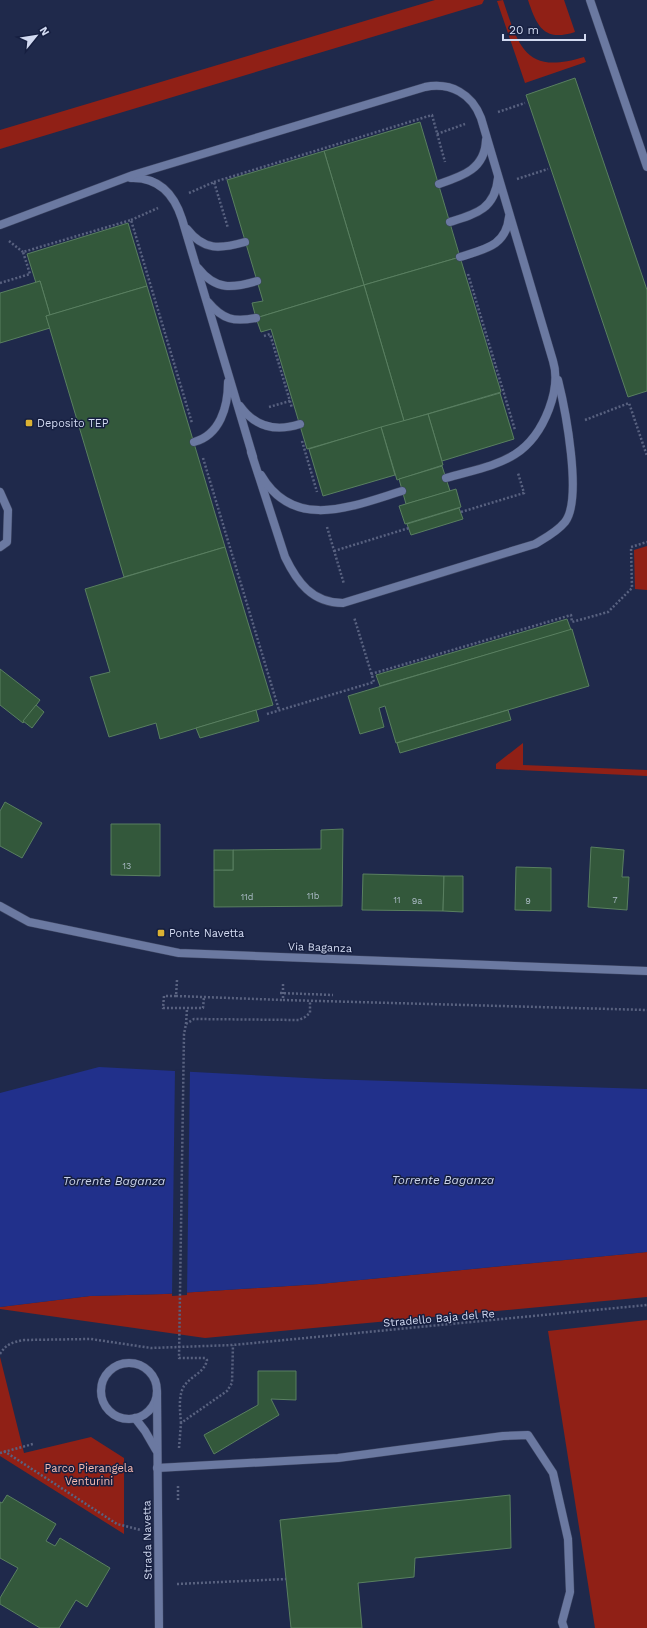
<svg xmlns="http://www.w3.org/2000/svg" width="647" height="1628" viewBox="0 0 647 1628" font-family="'Work Sans',sans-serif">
  <rect width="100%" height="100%" fill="#1f294b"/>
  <g fill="#902016">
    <path d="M435 0H484L482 4 0 149V130Z"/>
    <path d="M503 0C519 48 526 75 584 57L586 62 525 83 497 1Z"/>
    <path d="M528 0H564L575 32C544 42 537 27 528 0Z"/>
    <path d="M647 546V590L635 589 634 550Z"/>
    <path d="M523 743V765L647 770V776L496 769V764Z"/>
    <path d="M647 1252V1297L205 1338 0 1309V1307L90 1296 164 1294 319 1284Z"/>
    <path d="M647 1320V1628H595L548 1331Z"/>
    <path d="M0 1357 24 1453 91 1437 124 1458V1534L0 1456Z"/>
  </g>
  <path fill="#21308b" d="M99 1067 325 1079 647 1089V1252L319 1284 164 1294 90 1296 0 1307V1093Z"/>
  <path fill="#1f294b" d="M175 1069 190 1070 187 1295 172 1296Z"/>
  <g fill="#33583b" stroke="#597f60">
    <path d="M575 78 647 290V391L628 397 526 95Z"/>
    <path d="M420 122 460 257 364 285 324 151Z"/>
    <path d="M324 151 364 285 256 318 252 303 263 301 227 180Z"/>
    <path d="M128 223 147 286 50 315 40 281 36 283 27 254Z"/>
    <path d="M460 257 501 392 404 421 364 285Z"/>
    <path d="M40 281 50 315 46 316 50 328 0 343V293Z"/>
    <path d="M364 285 404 421 307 449 271 329 261 332 256 318Z"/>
    <path d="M147 286 225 547 124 577 46 316Z"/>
    <path d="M500 393 514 439 442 461 428 414Z"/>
    <path d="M428 414 443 465 397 480 381 427Z"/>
    <path d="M381 427 395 475 323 496 309 449Z"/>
    <path d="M442 466 450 491 406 504 399 479Z"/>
    <path d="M456 489 461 507 405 524 399 506Z"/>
    <path d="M459 508 463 519 411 535 407 524Z"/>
    <path d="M225 547 273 705 160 739 156 723 109 737 90 677 110 672 85 589Z"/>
    <path d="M567 619 571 630 380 686 376 675Z"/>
    <path d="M572 629 589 686 396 743 385 706 379 708 384 727 360 734 348 696Z"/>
    <path d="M0 669 40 700 23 723 0 705Z"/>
    <path d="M36 705 44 712 32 728 23 721Z"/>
    <path d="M256 710 259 721 200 738 196 728Z"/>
    <path d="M508 710 511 720 400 753 397 743Z"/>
    <path d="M5 802 42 823 22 858 0 846V811Z"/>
    <path d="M111 824H160V876L111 875Z"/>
    <path d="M343 829 342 906 214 907V870H233V850L321 849V830Z"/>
    <path d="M591 847 624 850 622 877H629L627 910 588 907Z"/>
    <rect x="214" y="850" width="19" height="20"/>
    <path d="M516 867 551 868V911L515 910Z"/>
    <path d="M363 874 444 876 443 911 362 910Z"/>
    <path d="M444 876H463V912L443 911Z"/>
    <path d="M258 1371H296V1400L271 1399 279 1415 214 1454 204 1435 258 1405Z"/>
    <path d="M7 1495 56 1524 46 1541 55 1546 60 1538 110 1568 87 1607 76 1600 59 1628H40L0 1604V1598L18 1568 0 1558V1502L2 1503Z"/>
    <path d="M510 1495 511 1548 415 1558 414 1577 358 1583 362 1628H291L280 1520Z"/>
  </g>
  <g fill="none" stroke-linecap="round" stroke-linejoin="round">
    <defs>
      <g id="service">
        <path d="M131 178C159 177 174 194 182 219L253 457"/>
        <path d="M439 184C463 176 485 169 486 140"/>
        <path d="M450 222C476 214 495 209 498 178"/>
        <path d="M0 225 133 175 425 87C451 82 472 94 481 118L553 361C558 377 555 393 549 409 529 462 495 464 446 478"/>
        <path d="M187 229C204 251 220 249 245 242"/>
        <path d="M460 257C485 249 506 246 509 217"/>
        <path d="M198 268C216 291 233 288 257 281"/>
        <path d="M208 302C223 320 234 322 256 318"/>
        <path d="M240 406C255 427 276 432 300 424"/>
        <path d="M194 442C220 435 228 407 228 382"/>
        <path d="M251 452 285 557C297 582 312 603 343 603L535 544C545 538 557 532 565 522 583 499 565 408 558 380"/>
        <path d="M261 475C294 532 353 506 402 491"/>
        <path d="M0 492 8 510 7 542 0 547"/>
        <path d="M157 1468 338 1458 503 1436 528 1435 553 1473 568 1539 570 1592 562 1622 564 1628"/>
      </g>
      <g id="minor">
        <path d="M590 0 647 167"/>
        <path d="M0 906 29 922 179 953 647 971"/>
        <circle cx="129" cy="1391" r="28"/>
        <path d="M157 1393 159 1628"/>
        <path d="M135 1418 145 1431 156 1450"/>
      </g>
    </defs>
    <use href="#service" stroke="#3d4562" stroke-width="9"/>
    <use href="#minor" stroke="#3d4562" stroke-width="9"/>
    <g stroke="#596280" stroke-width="2.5" stroke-dasharray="2 2" stroke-linecap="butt">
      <path d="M498 112 525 103"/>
      <path d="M437 134 465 124"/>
      <path d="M517 179 548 169"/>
      <path d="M214 182 432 115 445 162"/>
      <path d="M189 193 214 182 228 228"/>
      <path d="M131 220 158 208"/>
      <path d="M9 241 23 252"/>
      <path d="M468 274 515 430"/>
      <path d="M0 283 30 274 23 252 131 220 192 423"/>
      <path d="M264 336 270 334 292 408"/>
      <path d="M269 407 290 401"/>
      <path d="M585 420 629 403 647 456"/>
      <path d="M302 441 317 492"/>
      <path d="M203 458 279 710"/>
      <path d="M461 512 524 493 518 473"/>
      <path d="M327 527 344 584"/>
      <path d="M334 551 409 528"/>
      <path d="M371 674 571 615 572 622 608 612 632 588 631 547 647 542"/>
      <path d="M267 714 374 682 354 617"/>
      <path d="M177 980 176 996 283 1000"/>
      <path d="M283 984V1000L647 1010"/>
      <path d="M280 993 333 995"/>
      <path d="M176 996H164L163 1008H203L204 997"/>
      <path d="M186 1024 187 1009"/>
      <path d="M0 1354C6 1344 13 1342 24 1340L91 1339 151 1348 233 1345 647 1305"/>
      <path d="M181 1423C180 1411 178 1396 184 1386 191 1376 205 1372 207 1360L205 1358H179L184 1034 186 1024 194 1019 299 1020 305 1017 310 1013V1001"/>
      <path d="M179 1448 181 1423 227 1391 232 1383 233 1345"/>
      <path d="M4 1451 117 1524 141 1530"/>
      <path d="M0 1453 33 1444"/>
      <path d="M178 1500V1485"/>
      <path d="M177 1584 286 1579"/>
    </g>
    <use href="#service" stroke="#6b79a1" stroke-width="8"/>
    <use href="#minor" stroke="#6b79a1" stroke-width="8"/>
  </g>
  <g fill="#dbb233" stroke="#161f40" stroke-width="1.5">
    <rect x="25" y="419" width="8" height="8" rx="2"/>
    <rect x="157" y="929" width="8" height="8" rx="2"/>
  </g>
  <g text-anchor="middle" stroke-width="3" stroke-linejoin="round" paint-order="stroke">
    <g font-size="9" fill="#aabac4">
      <text x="127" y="869">13</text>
      <text x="313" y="899">11b</text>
      <text x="247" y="900">11d</text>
      <text x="397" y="903">11</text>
      <text x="615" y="903">7</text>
      <text x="417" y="904">9a</text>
      <text x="528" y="904">9</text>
    </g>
    <g font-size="11" fill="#d2daf1" stroke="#161f40" text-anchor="start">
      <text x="37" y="427">Deposito TEP</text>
      <text x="169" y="937">Ponte Navetta</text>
    </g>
    <g font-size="11" fill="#d2daf1" stroke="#161f40">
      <text transform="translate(320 947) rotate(2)" y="4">Via Baganza</text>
      <text transform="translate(439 1318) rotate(-5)" y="4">Stradello Baja del Re</text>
      <text transform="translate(147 1540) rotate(-91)" y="4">Strada Navetta</text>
    </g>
    <g font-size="11" fill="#f7bab0" stroke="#161f40">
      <text x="89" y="1472">Parco Pierangela<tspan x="89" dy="13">Venturini</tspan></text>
    </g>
    <g font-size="12" font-style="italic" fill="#c9d2eb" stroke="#161f40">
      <text x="443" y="1184">Torrente Baganza</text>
      <text x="114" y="1185">Torrente Baganza</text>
    </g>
  </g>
  <g transform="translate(36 36) rotate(60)" stroke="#161f40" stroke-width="3" paint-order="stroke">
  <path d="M0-3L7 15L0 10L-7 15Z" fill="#d2daf1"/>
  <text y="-6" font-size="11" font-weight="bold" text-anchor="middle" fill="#d2daf1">N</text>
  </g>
  <path d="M503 34v6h82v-6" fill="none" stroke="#d2daf1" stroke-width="2"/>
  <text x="509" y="34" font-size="12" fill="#d2daf1" stroke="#161f40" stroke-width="3" paint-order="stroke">20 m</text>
</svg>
